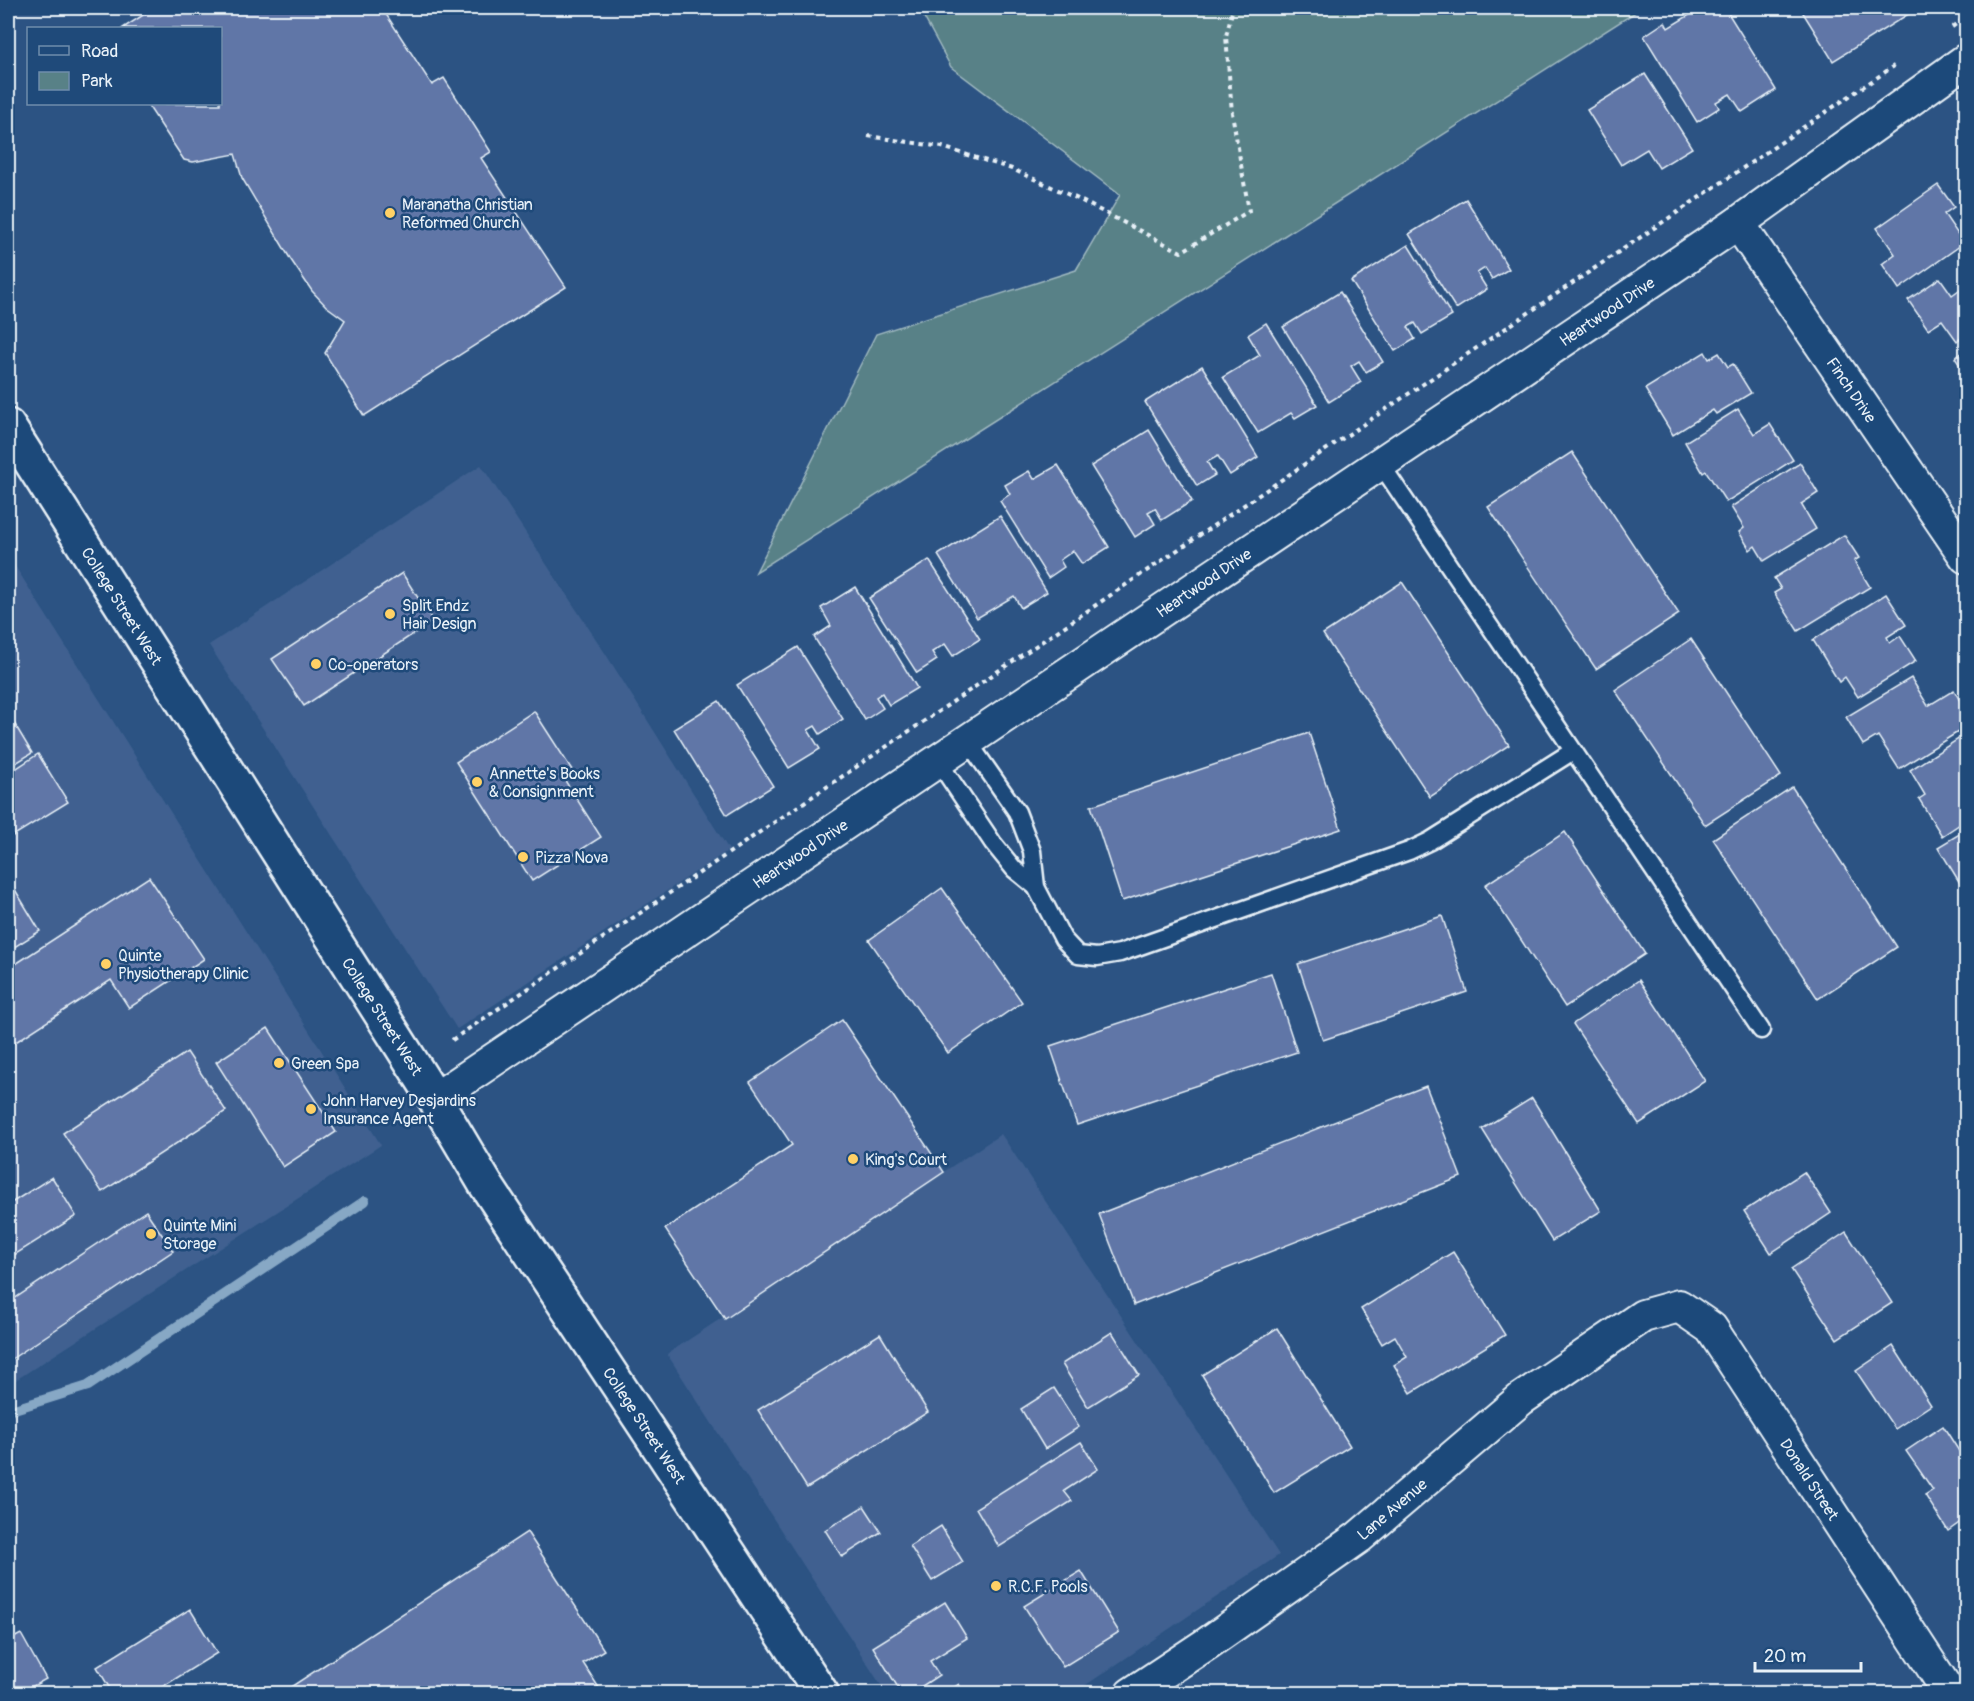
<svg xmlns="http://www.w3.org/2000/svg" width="1974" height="1701" viewBox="0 0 1974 1701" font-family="Pangolin,sans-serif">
  <rect width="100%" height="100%" fill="#2c5383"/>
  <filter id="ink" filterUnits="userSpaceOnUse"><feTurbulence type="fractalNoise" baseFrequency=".0167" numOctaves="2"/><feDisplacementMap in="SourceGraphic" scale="12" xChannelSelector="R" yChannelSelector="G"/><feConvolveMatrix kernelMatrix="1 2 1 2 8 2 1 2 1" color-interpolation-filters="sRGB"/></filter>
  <g filter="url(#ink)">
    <g fill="#3f6190">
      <path d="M481 465 607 656 729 850 457 1029 209 645Z"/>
      <path d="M8 555 381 1145 8 1385Z"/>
      <path d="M1001 1134 1279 1555 1074 1693H886L667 1354Z"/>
    </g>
    <path fill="#588187" stroke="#a0b9c0" stroke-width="1.5" d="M919 8H1642L756 572 876 334 1076 270 1120 195 951 67Z"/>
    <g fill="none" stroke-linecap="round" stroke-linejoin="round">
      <path stroke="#87a8c5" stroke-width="10" d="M8 1411 88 1386 365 1201"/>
    </g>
    <g fill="#6076a7" stroke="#e8f1f8" stroke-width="1.5">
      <path d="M154 8H382L432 85 444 78 491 152 481 158 566 287 364 416 325 353 345 320 326 306 312 291 291 260 242 178 235 154 193 162 184 160 147 104H220V28H123Z"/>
      <path d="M1701 8H1725L1776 90 1742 112 1730 94 1716 102 1719 108 1697 122 1644 36 1665 22 1668 28Z"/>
      <path d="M1800 8H1914L1915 10 1833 61Z"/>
      <path d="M1645 74 1692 148 1659 168 1647 149 1621 165 1587 110Z"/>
      <path d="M1938 185 1954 207 1944 214 1964 243 1899 289 1882 264 1895 254 1877 228Z"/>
      <path d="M1466 199 1509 269 1492 279 1485 268 1477 273 1487 289 1456 309 1409 234Z"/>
      <path d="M1408 245 1452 316 1422 334 1415 323 1408 327 1415 339 1395 351 1351 281Z"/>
      <path d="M1940 278 1952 295 1966 285V334L1957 341 1942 320 1928 329 1908 300Z"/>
      <path d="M1340 292 1383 362 1366 372 1359 361 1351 366 1361 382 1329 402 1283 327Z"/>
      <path d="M1266 323 1317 405 1295 418 1291 413 1258 433 1223 377 1260 355 1248 335Z"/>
      <path d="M1966 350V374L1955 358Z"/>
      <path d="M1705 352 1709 359 1719 353 1728 367 1733 364 1751 393 1716 414 1713 410 1673 435 1645 389Z"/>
      <path d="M1202 366 1258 457 1230 475 1218 456 1207 462 1215 475 1197 486 1145 402Z"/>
      <path d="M1738 409 1754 434 1770 424 1793 460 1726 502 1706 471 1703 473 1685 442Z"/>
      <path d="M1149 430 1192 501 1162 520 1155 508 1148 512 1155 524 1135 537 1091 466Z"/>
      <path d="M1572 452 1679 614 1596 669 1488 507Z"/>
      <path d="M1800 463 1818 493 1801 504 1816 529 1764 561 1755 546 1750 550 1739 532 1744 528 1731 507Z"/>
      <path d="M1058 465 1109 547 1082 564 1073 551 1060 560 1064 567 1048 578 1000 501 1010 494 1005 485 1029 471 1034 479Z"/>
      <path d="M1000 516 1047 592 1021 608 1014 596 977 618 938 555Z"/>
      <path d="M1844 535 1859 558 1854 561 1870 587 1798 631 1774 593 1781 589 1774 578Z"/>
      <path d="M929 560 980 639 953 656 945 644 932 652 937 660 917 673 869 598Z"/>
      <path d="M402 573 433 621 304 706 272 659Z"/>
      <path d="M1402 582 1509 745 1430 797 1323 634Z"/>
      <path d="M855 587 917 688 889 705 882 693 876 697 883 708 865 720 814 637 831 626 821 608Z"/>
      <path d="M1886 594 1906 625 1887 637 1890 643 1900 636 1916 661 1858 697 1845 677 1839 682 1813 640Z"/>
      <path d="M1691 639 1781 776 1705 825 1615 690Z"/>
      <path d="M798 647 843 719 820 734 815 726 808 730 820 749 789 768 737 685Z"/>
      <path d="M1911 678 1928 706 1954 690 1966 712V727L1899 769 1878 736 1863 745 1846 717Z"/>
      <path d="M719 701 773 786 727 815 674 729Z"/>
      <path d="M534 711 574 773 564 779 601 837 532 881 456 762Z"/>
      <path d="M8 713 32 753 8 768Z"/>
      <path d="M1309 733 1341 829 1122 901 1091 806Z"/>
      <path d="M1966 734V820L1942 836 1919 799 1925 795 1910 770Z"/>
      <path d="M38 754 68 802 8 839V774Z"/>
      <path d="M1792 787 1897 947 1818 999 1713 839Z"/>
      <path d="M1966 830V893L1938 847Z"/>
      <path d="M1565 832 1645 954 1565 1007 1485 885Z"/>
      <path d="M149 877 204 959 129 1008 111 980 8 1047V969Z"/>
      <path d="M11 883 40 931 8 951V885Z"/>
      <path d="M942 888 1022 1002 948 1053 869 940Z"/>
      <path d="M1442 916 1467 992 1323 1040 1298 964Z"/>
      <path d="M1271 973 1297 1052 1077 1125 1050 1046Z"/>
      <path d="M1639 980 1705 1081 1639 1124 1573 1024Z"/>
      <path d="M842 1020 944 1172 725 1319 665 1229 792 1145 750 1082Z"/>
      <path d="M268 1028 336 1132 283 1167 216 1062Z"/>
      <path d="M187 1052 226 1111 102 1192 63 1133Z"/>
      <path d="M1426 1086 1461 1177 1134 1305 1099 1214Z"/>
      <path d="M1532 1098 1601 1211 1552 1241 1482 1129Z"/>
      <path d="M1804 1172 1831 1213 1771 1253 1744 1211Z"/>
      <path d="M52 1177 76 1216 8 1259V1205Z"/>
      <path d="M146 1211 173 1251 10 1360 8 1356V1303Z"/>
      <path d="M1846 1232 1892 1303 1837 1339 1791 1269Z"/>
      <path d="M1453 1252 1505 1335 1411 1393 1394 1365 1407 1357 1395 1336 1382 1344 1361 1309Z"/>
      <path d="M1277 1328 1350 1446 1274 1493 1202 1375Z"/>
      <path d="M1112 1332 1139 1375 1088 1407 1062 1364Z"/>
      <path d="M880 1334 928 1412 807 1488 758 1410Z"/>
      <path d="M1893 1346 1931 1405 1895 1429 1856 1371Z"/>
      <path d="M1054 1388 1079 1427 1045 1449 1021 1409Z"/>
      <path d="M1943 1426 1966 1462V1518L1948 1531 1925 1495 1933 1490 1906 1451Z"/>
      <path d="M1081 1442 1098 1469 1064 1491 1072 1501 999 1547 976 1508Z"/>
      <path d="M864 1506 881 1532 842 1557 825 1530Z"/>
      <path d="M941 1526 963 1562 932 1581 910 1546Z"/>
      <path d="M527 1532 604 1650 583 1663 603 1694H280Z"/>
      <path d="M1081 1571 1119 1632 1063 1667 1024 1606Z"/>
      <path d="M945 1602 967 1638 930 1661 939 1675 910 1694H902L873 1647Z"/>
      <path d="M190 1609 217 1653 151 1694H113L97 1667Z"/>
      <path d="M21 1634 46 1679 19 1694H8V1641Z"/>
      <path d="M959 1684 964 1694H944Z"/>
    </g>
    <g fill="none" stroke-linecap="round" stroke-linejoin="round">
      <defs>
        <g id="lane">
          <path d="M1380 463 1761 1030"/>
          <path d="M967 740 1017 812 1032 851 1036 887 1063 939 1078 955 1097 957 1120 953 1409 851 1430 841 1573 751"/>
          <path d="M938 761 993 843 1014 869 1036 887"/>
        </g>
        <g id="street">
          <path id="s1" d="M1738 223 1966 557"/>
          <path id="s2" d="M435 1099 1738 223 1966 60"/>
          <path id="s3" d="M1131 1694 1208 1643 1359 1537 1521 1399 1643 1316 1679 1306 1711 1328 1950 1694"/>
        </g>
        <g id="secondary">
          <path id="s4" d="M8 426 435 1099 486 1185 822 1694"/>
        </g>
      </defs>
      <use href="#lane" stroke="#e8f1f8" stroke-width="21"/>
      <use href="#street" stroke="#e8f1f8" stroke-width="36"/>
      <use href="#secondary" stroke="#e8f1f8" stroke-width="38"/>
      <g stroke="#e8f1f8" stroke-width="4" stroke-dasharray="4.5 4.5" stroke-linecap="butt">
        <path d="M1952 27 1966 17"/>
        <path d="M868 136 942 147 1012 169 1076 198 1181 252 1249 211 1232 113 1226 36 1233 8"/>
        <path d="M452 1040 1894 66"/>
      </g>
      <use href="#lane" stroke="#1f4a7a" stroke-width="16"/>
      <use href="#street" stroke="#1f4a7a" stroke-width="32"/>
      <use href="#secondary" stroke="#1f4a7a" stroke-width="33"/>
    </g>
  </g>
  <g fill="#ffd166" stroke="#1f4a7a" stroke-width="2">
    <circle cx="390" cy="213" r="6"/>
    <circle cx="390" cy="614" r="6"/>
    <circle cx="316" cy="664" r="6"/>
    <circle cx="477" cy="782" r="6"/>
    <circle cx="523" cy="857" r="6"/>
    <circle cx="106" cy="964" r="6"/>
    <circle cx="279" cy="1063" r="6"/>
    <circle cx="311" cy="1109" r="6"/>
    <circle cx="853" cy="1159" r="6"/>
    <circle cx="151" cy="1234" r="6"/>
    <circle cx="996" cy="1586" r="6"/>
  </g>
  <g text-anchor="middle" stroke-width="5" stroke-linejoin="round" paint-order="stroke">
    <g font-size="16" fill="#e8f1f8" stroke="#1f4a7a" text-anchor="start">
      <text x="402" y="210">Maranatha Christian<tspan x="402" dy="18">Reformed Church</tspan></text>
      <text x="402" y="611">Split Endz<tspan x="402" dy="18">Hair Design</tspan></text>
      <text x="328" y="670">Co-operators</text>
      <text x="489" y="779">Annette's Books<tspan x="489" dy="18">&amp; Consignment</tspan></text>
      <text x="535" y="863">Pizza Nova</text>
      <text x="118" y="961">Quinte<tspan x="118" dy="18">Physiotherapy Clinic</tspan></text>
      <text x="291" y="1069">Green Spa</text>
      <text x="323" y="1106">John Harvey Desjardins<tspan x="323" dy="18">Insurance Agent</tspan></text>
      <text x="865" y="1165">King's Court</text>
      <text x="163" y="1231">Quinte Mini<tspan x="163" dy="18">Storage</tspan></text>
      <text x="1008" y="1592">R.C.F. Pools</text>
    </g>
    <g font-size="16" fill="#e8f1f8" stroke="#1f4a7a">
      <text dy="6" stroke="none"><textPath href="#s2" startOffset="1412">Heartwood Drive</textPath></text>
      <text dy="6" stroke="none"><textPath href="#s1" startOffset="202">Finch Drive</textPath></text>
      <text dy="6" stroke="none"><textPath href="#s2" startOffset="926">Heartwood Drive</textPath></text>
      <text dy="6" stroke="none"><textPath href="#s4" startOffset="213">College Street West</textPath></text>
      <text dy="6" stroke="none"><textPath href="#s2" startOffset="440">Heartwood Drive</textPath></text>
      <text dy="6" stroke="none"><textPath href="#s4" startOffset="699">College Street West</textPath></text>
      <text dy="6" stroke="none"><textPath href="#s4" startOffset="1185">College Street West</textPath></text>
      <text dy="6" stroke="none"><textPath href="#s3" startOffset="894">Donald Street</textPath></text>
      <text dy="6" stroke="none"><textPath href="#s3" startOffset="320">Lane Avenue</textPath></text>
    </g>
  </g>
  <rect width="1974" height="1701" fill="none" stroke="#1f4a7a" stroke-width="30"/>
  <rect x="15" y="15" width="1944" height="1671" fill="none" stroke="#e8f1f8" stroke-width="2" filter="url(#ink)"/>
  <rect x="27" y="27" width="195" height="78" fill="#1f4a7a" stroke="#6f8dac" stroke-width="1.5"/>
  <rect x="39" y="46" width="30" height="9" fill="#1f4a7a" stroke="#6f8dac" stroke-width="1.5"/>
  <text x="81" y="57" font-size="18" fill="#e8f1f8">Road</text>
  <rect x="39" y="72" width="30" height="18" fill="#588187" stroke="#6f8dac" stroke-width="1.5"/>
  <text x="81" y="87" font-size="18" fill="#e8f1f8">Park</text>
  <path d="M1755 1662v9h106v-9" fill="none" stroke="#e8f1f8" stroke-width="3"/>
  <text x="1764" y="1662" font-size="18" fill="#e8f1f8" stroke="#1f4a7a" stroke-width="4.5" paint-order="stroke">20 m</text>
</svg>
